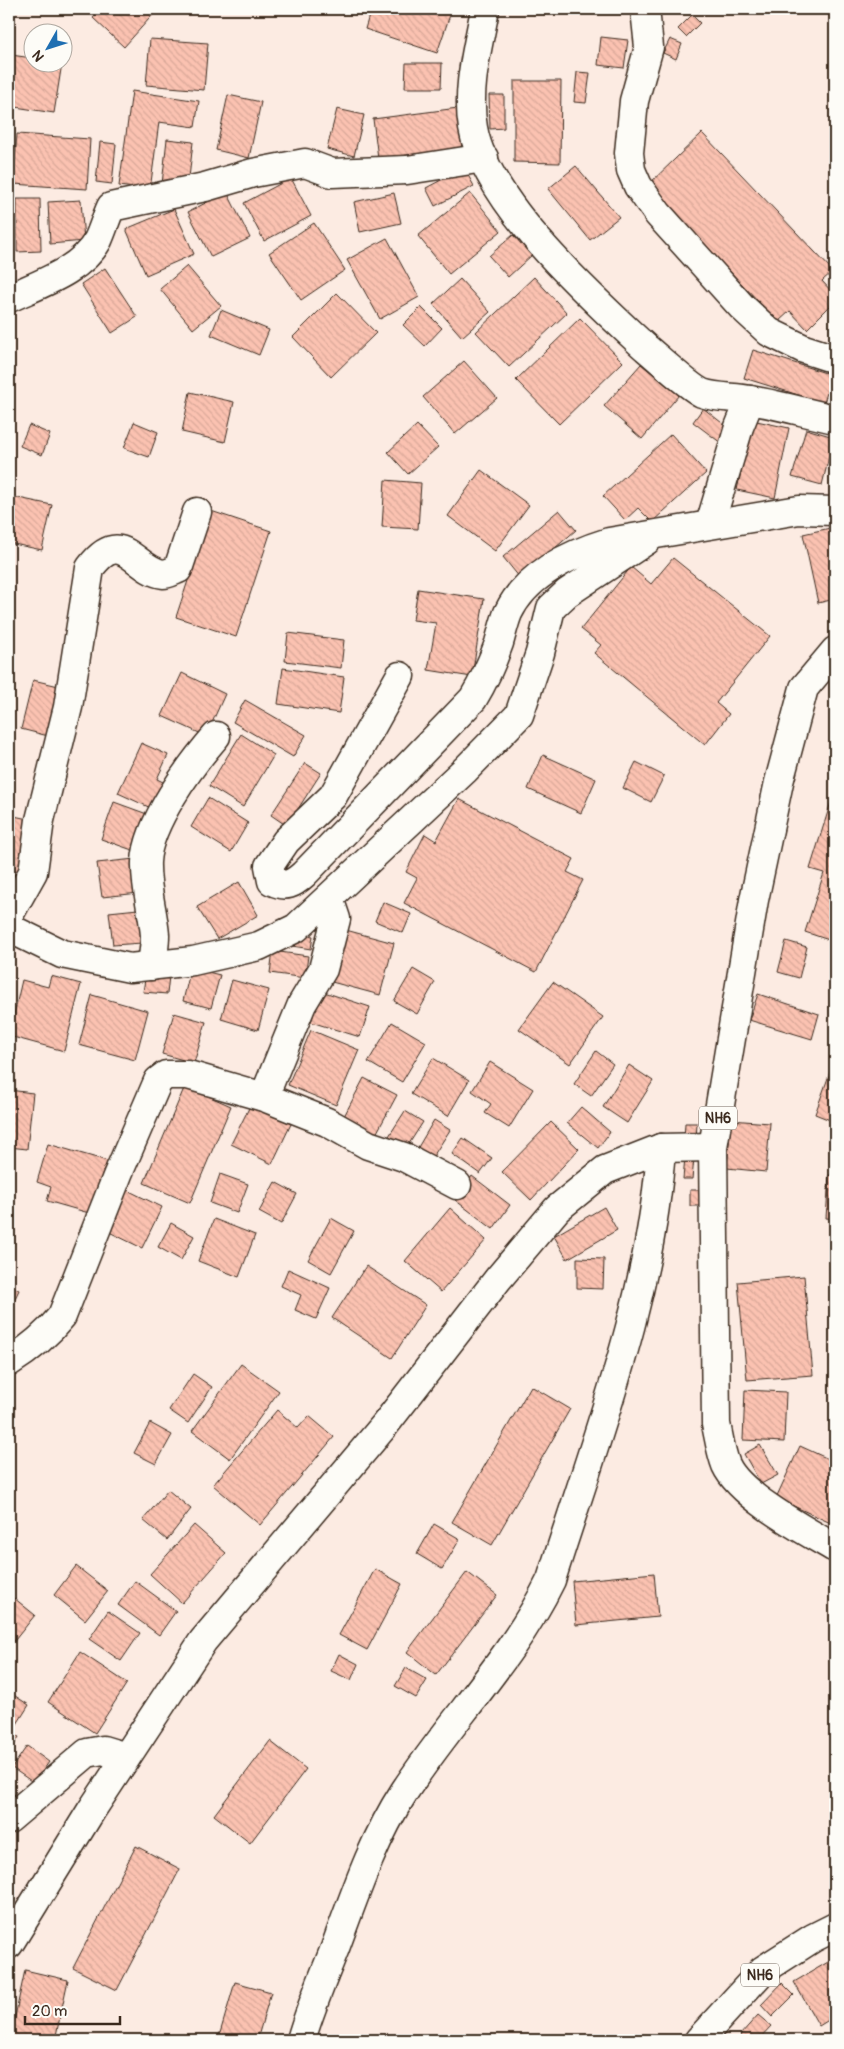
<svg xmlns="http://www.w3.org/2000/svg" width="844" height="2049" viewBox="0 0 844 2049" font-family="Pangolin,sans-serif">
  <defs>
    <pattern id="building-back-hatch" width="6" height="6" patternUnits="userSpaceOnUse" patternTransform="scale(1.25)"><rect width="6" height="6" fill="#fbc2b1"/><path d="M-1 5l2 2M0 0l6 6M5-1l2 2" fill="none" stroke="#d8a798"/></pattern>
  </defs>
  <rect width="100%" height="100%" fill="#fcebe2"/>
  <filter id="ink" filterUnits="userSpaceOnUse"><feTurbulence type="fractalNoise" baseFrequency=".02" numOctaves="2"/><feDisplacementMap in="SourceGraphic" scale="10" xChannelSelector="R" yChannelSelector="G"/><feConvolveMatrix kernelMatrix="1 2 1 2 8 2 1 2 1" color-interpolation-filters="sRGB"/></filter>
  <g filter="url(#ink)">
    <g fill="url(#building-back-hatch)" stroke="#3b2a1e">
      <path d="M101 9H158L124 47 93 18Z"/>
      <path d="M371 9H442L451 12 437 53 365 29Z"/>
      <path d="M692 15 700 23 686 37 678 29Z"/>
      <path d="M601 37 628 40 624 68 598 65Z"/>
      <path d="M150 39 208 43 204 90 146 85Z"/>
      <path d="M670 39 682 44 676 59 663 53Z"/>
      <path d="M11 55 32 58V62L62 63 54 113 9 106Z"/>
      <path d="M406 63H442L441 88H405Z"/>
      <path d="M577 72 590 73 586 103 574 102Z"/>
      <path d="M514 81H561L560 163 514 162Z"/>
      <path d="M132 91 199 101 195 127 159 122 150 190 119 186Z"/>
      <path d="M228 95 261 102 249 158 216 150Z"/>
      <path d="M489 95H504V128L490 129Z"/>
      <path d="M458 108 462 149 378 158 373 119Z"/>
      <path d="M337 109 364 115 354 156 327 149Z"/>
      <path d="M702 133 833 271 822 281 835 295V301L807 329 790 311 778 322 648 185Z"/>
      <path d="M17 134 90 139 87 189 13 184Z"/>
      <path d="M167 139 193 142 188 187 162 184Z"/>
      <path d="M100 142 116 144 112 184 96 182Z"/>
      <path d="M576 166 619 217 590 240 548 189Z"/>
      <path d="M464 168 474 186 435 206 426 188Z"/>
      <path d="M291 178 311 216 264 241 244 203Z"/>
      <path d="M227 192 250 238 211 257 188 212Z"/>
      <path d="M394 193 401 223 360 232 354 202Z"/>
      <path d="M470 193 501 231 449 274 418 236Z"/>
      <path d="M17 199H40L41 251 17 252Z"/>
      <path d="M81 200 84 241 50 244 48 202Z"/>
      <path d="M174 209 194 254 146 275 126 229Z"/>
      <path d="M314 223 345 270 301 300 269 253Z"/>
      <path d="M513 235 532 255 508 277 489 256Z"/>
      <path d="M387 238 419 297 380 319 347 260Z"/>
      <path d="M187 266 221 306 193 329 160 289Z"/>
      <path d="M105 268 137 317 112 333 81 284Z"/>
      <path d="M534 277 567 313 509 367 476 332Z"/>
      <path d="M460 279 490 312 462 337 433 304Z"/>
      <path d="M337 293 376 333 331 377 293 337Z"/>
      <path d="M421 307 442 328 425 346 403 325Z"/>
      <path d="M221 310 269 330 259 355 211 335Z"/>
      <path d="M580 318 623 362 559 424 516 380Z"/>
      <path d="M753 350 832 375 824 403 744 378Z"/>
      <path d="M464 361 497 398 455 434 423 397Z"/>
      <path d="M641 364 679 395 642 439 604 406Z"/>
      <path d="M190 392 234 402 225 442 182 432Z"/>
      <path d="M703 408 731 430 721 443 693 422Z"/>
      <path d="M752 420 789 428 775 498 737 490Z"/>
      <path d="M134 422 158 432 149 457 124 448Z"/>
      <path d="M29 425 50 434 42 455 20 446Z"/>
      <path d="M417 425 438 447 408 474 388 452Z"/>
      <path d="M806 429 834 437 822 485 792 477Z"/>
      <path d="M671 434 706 473 652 522 638 508 625 520 603 496Z"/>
      <path d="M481 470 529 505 495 551 448 516Z"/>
      <path d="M385 480 421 483 418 529 382 527Z"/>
      <path d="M9 496 52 505 42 550 9 543Z"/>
      <path d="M559 510 576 530 520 578 503 557Z"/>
      <path d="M211 511 271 531 236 637 176 617Z"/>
      <path d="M835 527V599L818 603 803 534Z"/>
      <path d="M673 558 770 636 716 703 729 714 705 745 594 653 601 645 581 629 631 567 651 584Z"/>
      <path d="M418 589 484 599 472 677 428 670 436 623 413 620Z"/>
      <path d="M288 633 344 640 341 668 285 661Z"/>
      <path d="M283 668 344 677 339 713 278 704Z"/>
      <path d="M182 673 225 694 206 736 162 716Z"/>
      <path d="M33 680 63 687 52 737 21 729Z"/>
      <path d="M245 700 306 735 293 757 233 722Z"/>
      <path d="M241 734 274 755 243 807 209 786Z"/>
      <path d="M141 743 168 755 157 779 165 783 153 809 118 793Z"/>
      <path d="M543 755 596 779 581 813 528 789Z"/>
      <path d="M636 762 664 776 651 802 623 788Z"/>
      <path d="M305 763 321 773 287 826 271 815Z"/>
      <path d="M835 789V942L805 932 824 873 810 869Z"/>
      <path d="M208 798 248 823 231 852 191 827Z"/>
      <path d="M459 799 574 859 567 872 583 880 536 972 404 903 417 878 406 872 425 834 436 841Z"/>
      <path d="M114 802 147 814 135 851 101 839Z"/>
      <path d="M9 815 33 820 21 873 9 870Z"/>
      <path d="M135 859 139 893 102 897 97 863Z"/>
      <path d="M239 882 258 915 217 939 197 907Z"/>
      <path d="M383 902 411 914 403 933 375 921Z"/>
      <path d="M138 909 142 943 113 945 109 912Z"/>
      <path d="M342 929 394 943 380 995 328 981Z"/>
      <path d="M294 933 313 936 311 949 292 946Z"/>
      <path d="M786 941 807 947 799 978 778 972Z"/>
      <path d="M273 951 308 956 305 978 270 973Z"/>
      <path d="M191 968 220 975 211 1008 183 1001Z"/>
      <path d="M413 969 435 982 417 1014 394 1001Z"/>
      <path d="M146 973 169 976 167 994 143 992Z"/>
      <path d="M51 976 81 984 64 1051 9 1036 22 980 48 987Z"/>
      <path d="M232 980 269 990 258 1030 221 1019Z"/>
      <path d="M553 982 603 1017 570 1064 519 1029Z"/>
      <path d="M321 991 370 1007 360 1037 311 1022Z"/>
      <path d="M758 994 819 1014 812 1039 749 1020Z"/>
      <path d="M92 995 148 1011 135 1060 79 1045Z"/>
      <path d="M174 1013 206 1022 194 1063 162 1054Z"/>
      <path d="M392 1022 426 1042 402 1082 368 1062Z"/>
      <path d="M311 1030 359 1050 336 1105 288 1085Z"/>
      <path d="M596 1051 613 1064 591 1096 574 1084Z"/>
      <path d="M433 1058 469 1080 448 1116 411 1094Z"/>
      <path d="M490 1062 533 1089 509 1128 485 1113 491 1104 472 1091Z"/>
      <path d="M833 1064 835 1065V1122L815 1114Z"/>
      <path d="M629 1065 653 1081 627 1123 603 1107Z"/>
      <path d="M364 1078 397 1095 375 1136 342 1120Z"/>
      <path d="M185 1086 231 1106 190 1203 144 1183Z"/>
      <path d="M9 1090 33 1093 27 1149 9 1147Z"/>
      <path d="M251 1104 291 1124 272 1164 231 1144Z"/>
      <path d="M581 1107 610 1132 598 1148 567 1123Z"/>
      <path d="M405 1111 423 1122 407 1147 389 1136Z"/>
      <path d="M434 1120 450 1130 432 1158 417 1149Z"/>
      <path d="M731 1120 770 1123 766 1172 727 1168Z"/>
      <path d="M551 1122 579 1149 531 1200 502 1172Z"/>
      <path d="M685 1123H697L696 1140 684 1139Z"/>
      <path d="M463 1138 492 1158 480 1174 452 1154Z"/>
      <path d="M48 1144 111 1162 96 1215 47 1201 51 1187 37 1182Z"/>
      <path d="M685 1157 694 1158 692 1179H683Z"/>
      <path d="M220 1174 248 1184 237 1213 210 1203Z"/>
      <path d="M829 1175 835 1176V1219L826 1218Z"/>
      <path d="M472 1176 510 1205 493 1229 455 1200Z"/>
      <path d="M275 1182 297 1194 281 1224 259 1212Z"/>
      <path d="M125 1189 162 1207 142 1248 105 1230Z"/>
      <path d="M690 1190H700L701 1206H690Z"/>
      <path d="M604 1207 617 1230 567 1259 554 1236Z"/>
      <path d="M450 1208 486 1240 441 1292 405 1261Z"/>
      <path d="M331 1218 354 1231 331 1273 308 1260Z"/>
      <path d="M214 1219 255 1235 239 1277 198 1261Z"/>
      <path d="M171 1223 194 1236 181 1260 158 1247Z"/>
      <path d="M577 1258 604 1259 603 1289 577 1288Z"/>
      <path d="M366 1266 426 1305 392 1358 332 1318Z"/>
      <path d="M288 1269 330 1288 316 1319 295 1310 301 1295 281 1286Z"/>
      <path d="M830 1269H835V1313L832 1314Z"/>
      <path d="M804 1276 813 1375 747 1380 738 1282Z"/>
      <path d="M9 1285 19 1290 9 1311Z"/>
      <path d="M241 1364 279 1391 230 1459 192 1431Z"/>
      <path d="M193 1374 212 1387 188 1423 169 1410Z"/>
      <path d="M531 1386 570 1409 492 1545 452 1522Z"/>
      <path d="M745 1390 786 1392 784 1442 743 1440Z"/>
      <path d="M277 1410 298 1428 309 1416 334 1437 260 1525 213 1485Z"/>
      <path d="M150 1423 172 1435 156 1464 134 1453Z"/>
      <path d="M760 1445 778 1475 761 1484 744 1454Z"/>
      <path d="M800 1446 835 1462V1525L776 1498Z"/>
      <path d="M168 1490 191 1509 167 1540 143 1520Z"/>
      <path d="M434 1524 460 1539 442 1569 417 1554Z"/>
      <path d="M194 1525 226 1553 182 1603 150 1574Z"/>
      <path d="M76 1566 108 1591 85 1620 54 1595Z"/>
      <path d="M375 1569 402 1584 367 1650 339 1635Z"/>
      <path d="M467 1572 497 1595 436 1675 407 1652Z"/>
      <path d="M654 1573 658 1617 576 1625 572 1581Z"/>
      <path d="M135 1581 176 1611 159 1635 118 1605Z"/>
      <path d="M14 1598 35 1615 11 1645 9 1643V1605Z"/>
      <path d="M108 1611 140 1633 121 1661 89 1639Z"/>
      <path d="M80 1652 127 1683 95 1733 48 1702Z"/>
      <path d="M339 1654 358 1664 351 1680 331 1671Z"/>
      <path d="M406 1668 427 1680 416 1698 395 1686Z"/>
      <path d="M9 1692 29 1705 12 1732 9 1731Z"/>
      <path d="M9 1731 19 1737 9 1753Z"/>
      <path d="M270 1741 306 1769 250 1843 214 1815Z"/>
      <path d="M27 1746 49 1762 34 1783 12 1768Z"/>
      <path d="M136 1846 180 1869 117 1990 73 1968Z"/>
      <path d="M835 1958V2016L819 2026 794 1982Z"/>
      <path d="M25 1970 68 1980 55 2040H10Z"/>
      <path d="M235 1982 271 1992 257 2040H218Z"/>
      <path d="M782 1983 794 1995 772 2017 761 2005Z"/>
      <path d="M758 2015 771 2026 758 2040H746L740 2035Z"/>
    </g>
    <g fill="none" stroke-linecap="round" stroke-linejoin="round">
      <defs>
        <g id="minor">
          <path d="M485 9C478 48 466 88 473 128 486 203 591 297 646 348 657 357 690 388 702 393 716 398 735 397 750 400 779 405 807 413 835 419"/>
          <path d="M645 9 649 47 634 101 629 153 631 170 638 186 658 214 742 307 769 332 804 349 835 359"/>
          <path d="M9 298C39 284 81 271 98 240 103 229 106 218 111 207L205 187 253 173 305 163 332 173 407 170 484 158"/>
          <path d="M710 524 739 427 750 400"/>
          <path d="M400 676 333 796 286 841 269 866 272 881C286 888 293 884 304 874L473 699C484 681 492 663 499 643 502 633 504 623 508 613 526 574 570 554 609 542L799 510 835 511"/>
          <path d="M9 915 33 872 40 820 68 707 90 568C122 525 134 570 163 574 168 574 173 571 178 569L197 512"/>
          <path d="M9 928 62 954 130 968 193 961 259 946 296 928 465 770 519 715 540 653 551 608 567 593 647 540"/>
          <path d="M152 966C153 956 155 945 155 935 153 911 145 887 146 862 148 823 190 766 216 736"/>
          <path d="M264 1097 302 1004 323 969 336 919 329 898"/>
          <path d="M9 1362C30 1349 46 1336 62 1316L118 1174 158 1081 166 1075H188L264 1097 327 1122 368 1145 404 1157 457 1185"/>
          <path d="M9 1819 87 1753 103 1750 126 1757"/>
          <path d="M9 1944 91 1811 203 1641 384 1426 498 1279 557 1209 605 1170 661 1148 713 1147"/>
          <path d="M301 2040C310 2009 323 1978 335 1948 355 1894 373 1840 404 1792 451 1720 513 1658 551 1580 595 1440 652 1295 661 1148"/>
        </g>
        <g id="highway">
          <path d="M835 651 804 688 779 782 754 900 713 1147 716 1424C719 1438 721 1453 726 1465 740 1496 806 1531 835 1548"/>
          <path d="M699 2040 763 1970 813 1938 835 1927"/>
        </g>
      </defs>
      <use href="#minor" stroke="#3b2a1e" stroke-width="31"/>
      <use href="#highway" stroke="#3b2a1e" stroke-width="31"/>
      <use href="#minor" stroke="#fdfcf7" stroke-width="28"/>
      <use href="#highway" stroke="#fdfcf7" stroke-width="28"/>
    </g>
  </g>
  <g text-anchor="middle" stroke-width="4" stroke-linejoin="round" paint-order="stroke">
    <g fill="#fdfcf7" stroke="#75695f" stroke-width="1">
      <rect x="699" y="1106.5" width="38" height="23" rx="4"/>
      <rect x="741" y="1963.5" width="38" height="23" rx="4"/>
    </g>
    <g font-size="14" font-weight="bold" fill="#3b2a1e">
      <text x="718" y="1123">NH6</text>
      <text x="760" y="1980">NH6</text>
    </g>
  </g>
  <rect width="844" height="2049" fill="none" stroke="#fdfcf7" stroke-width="30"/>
  <rect x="15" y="15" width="814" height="2019" fill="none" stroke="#3b2a1e" stroke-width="2" filter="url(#ink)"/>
  <g transform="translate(48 48) rotate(231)"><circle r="24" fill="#fdfcf7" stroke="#afa8a0"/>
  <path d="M0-4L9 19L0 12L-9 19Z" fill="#1f6fb2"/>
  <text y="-8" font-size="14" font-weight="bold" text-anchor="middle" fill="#3b2a1e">N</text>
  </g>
  <path d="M25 2016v8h95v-8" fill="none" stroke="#3b2a1e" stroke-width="2.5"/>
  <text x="32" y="2016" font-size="15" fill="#3b2a1e" stroke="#fdfcf7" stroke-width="4" paint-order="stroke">20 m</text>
</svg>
